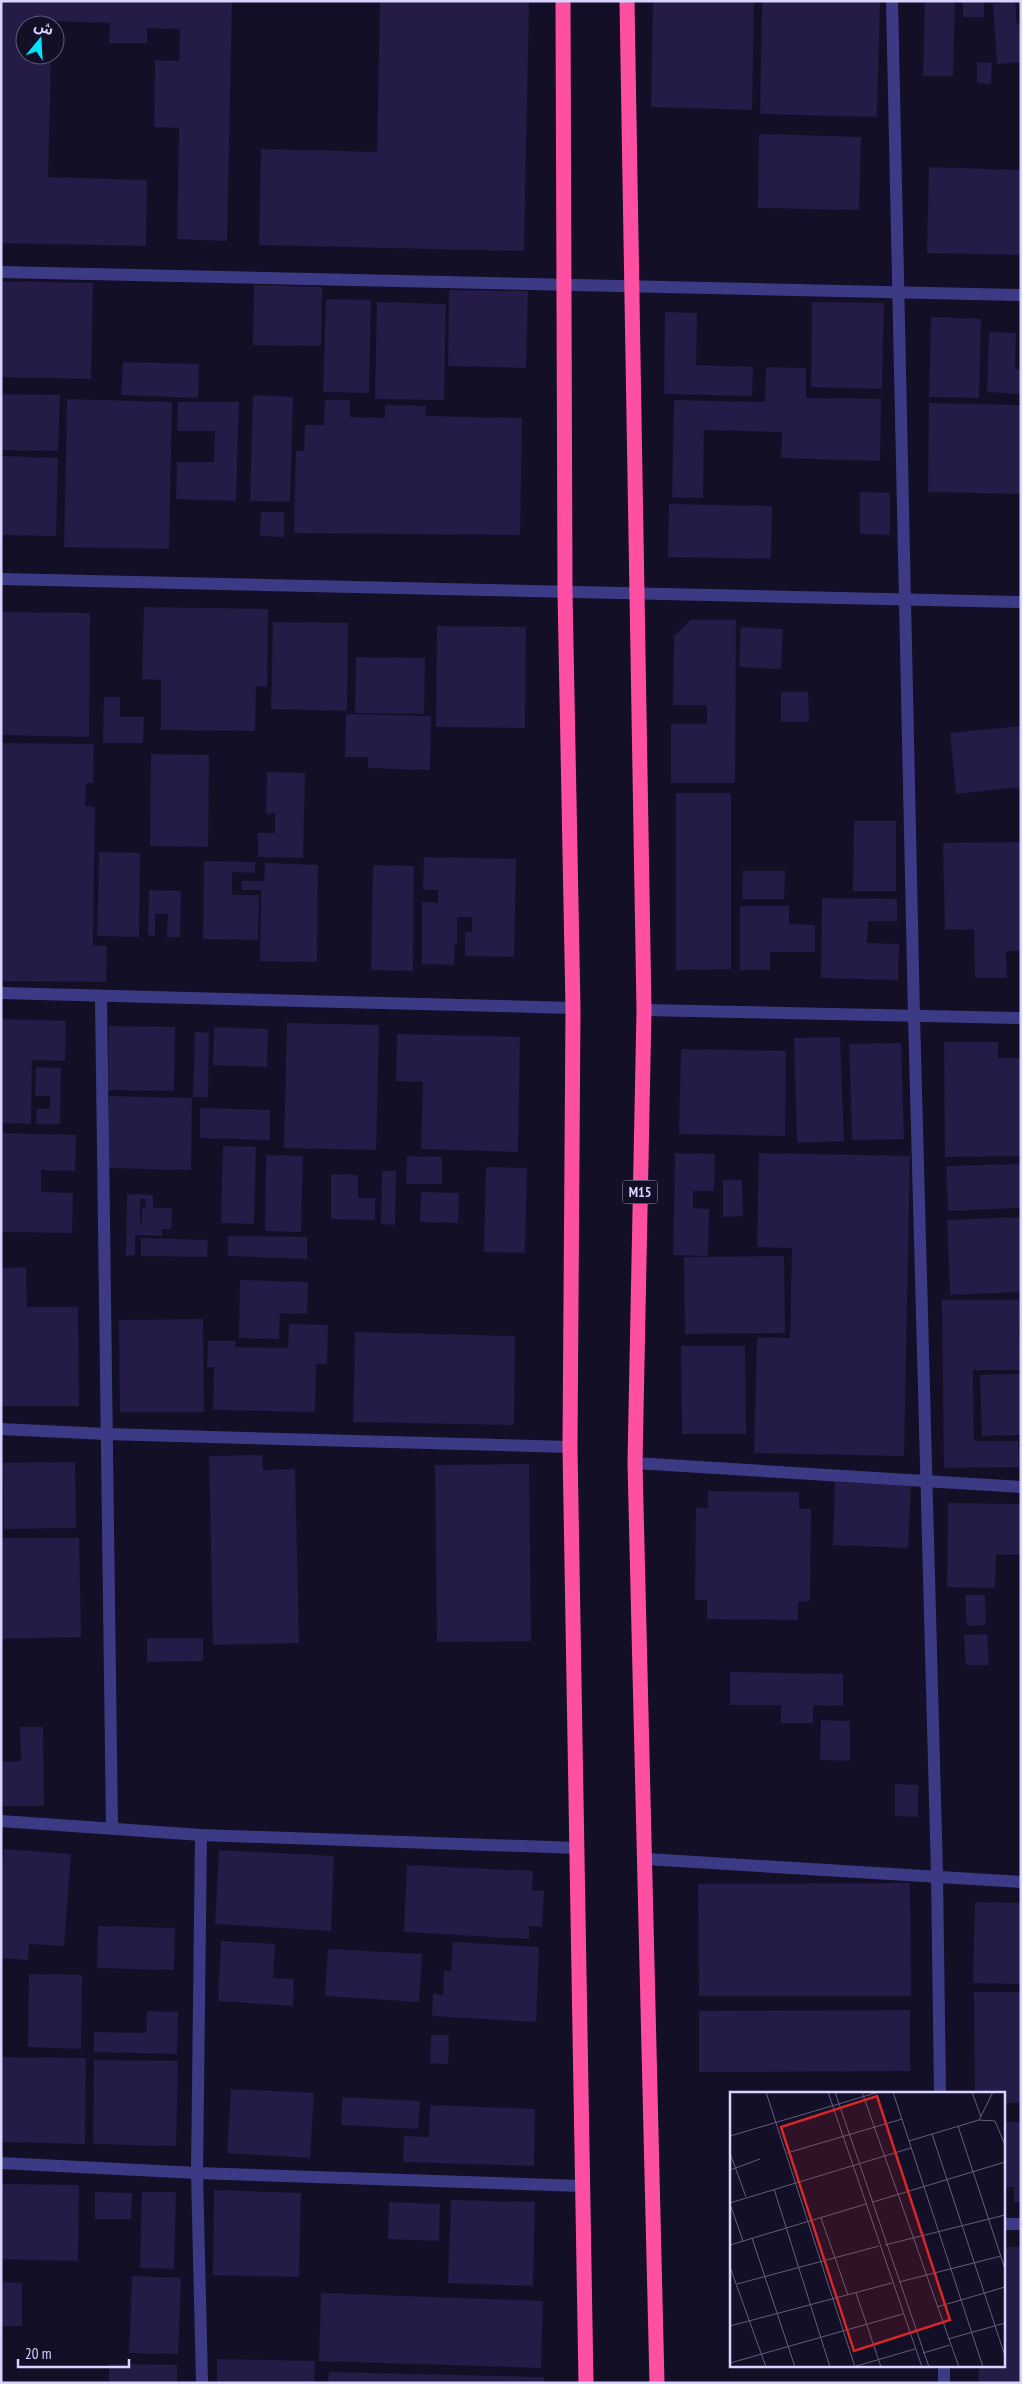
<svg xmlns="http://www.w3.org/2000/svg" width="1022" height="2384" viewBox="0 0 1022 2384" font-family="'PT Sans Narrow','Noto Sans Arabic',sans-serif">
  <rect width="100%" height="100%" fill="#130f26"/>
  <g fill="#241b47" fill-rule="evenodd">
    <path d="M1 1H232L227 241 177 239 179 128 154 127 155 60 179 61 180 29 147 28V43H109L110 23 51 21V25H25V55H51L48 177 147 180 146 246 1 243Z"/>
    <path d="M380 1H529L524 251 259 245 261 149 377 152Z"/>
    <path d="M653 1H754L752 110 651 107Z"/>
    <path d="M762 1H880L877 117 760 114Z"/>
    <path d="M925 1H955L953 76H923Z"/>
    <rect x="963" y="1" width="21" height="16"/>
    <path d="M1015 2 1017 25H1021V62L997 64 993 4Z"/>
    <path d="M977 62 992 63 991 84 977 83Z"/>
    <path d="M759 134 861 137 859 210 758 208Z"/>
    <path d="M929 167 1021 170V255L927 253Z"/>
    <path d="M1 281 93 283 91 379 1 377Z"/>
    <path d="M254 285 322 287 321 346 253 345Z"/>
    <path d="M449 290 528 291 526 368 448 366Z"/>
    <path d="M326 299 371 300 369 393 323 392Z"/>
    <path d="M377 302 446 304 444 400 375 399Z"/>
    <path d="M812 302 884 303 882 389 811 387Z"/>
    <path d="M665 312 697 313 696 365 753 367 752 396 664 394Z"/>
    <path d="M931 317 981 319 979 398 929 397Z"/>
    <path d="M989 332 1016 333 1015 369H1021V394L987 392Z"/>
    <path d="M123 362 199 364 198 398 121 395Z"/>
    <path d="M766 367 806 368V398L881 399 880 461 781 458 782 432 704 430 703 498 672 497 674 400 765 402Z"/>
    <path d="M1 394 60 395 58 451 1 450Z"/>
    <path d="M253 395 293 397 290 502 250 501Z"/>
    <path d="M67 399 172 402 169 549 64 547Z"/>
    <path d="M325 400H350V417L385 418V405L426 406 425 416 522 418 520 535 294 533 296 451H304L305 425H324Z"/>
    <path d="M178 402H239L236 501 176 499 177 462H214L215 431H177Z"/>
    <path d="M929 403 1021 405V494L928 492Z"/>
    <path d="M1 456 58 458 56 536 1 535Z"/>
    <path d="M860 492 890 493V535L860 534Z"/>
    <path d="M669 504 772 506 771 559 668 557Z"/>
    <path d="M261 512H284V537L260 536Z"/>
    <path d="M144 607 268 609 267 687 256 686 255 731 161 730V680L142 679Z"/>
    <path d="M1 612 90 613 89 737 1 735Z"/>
    <path d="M691 620H736L735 783H671V724H707V705H673L674 636Z"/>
    <path d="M273 622 348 623 347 711 271 709Z"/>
    <path d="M437 626 526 627 525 728 436 727Z"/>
    <path d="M741 627 783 629 781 669 739 667Z"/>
    <path d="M356 657 425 658 424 714 355 713Z"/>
    <path d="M781 692H808L809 722H781Z"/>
    <path d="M104 697H120V717H144L143 743H103Z"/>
    <path d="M346 714 431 716 430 770 368 768V757H345Z"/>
    <path d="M1021 726V787L956 794 950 733Z"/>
    <path d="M1 743 94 744 93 783H86L85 806 95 807 93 945 107 946 106 982 1 981Z"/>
    <path d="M151 754 209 755 208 847 150 846Z"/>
    <path d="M267 772 305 773 303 858 258 857V833H275V813L266 814Z"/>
    <path d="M676 793H731V969L676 970Z"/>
    <path d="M854 821H896V891H853Z"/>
    <path d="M1021 842V951H1006L1007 978H975L974 929 945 930 943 843Z"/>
    <path d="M99 852 140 853 139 937 97 936Z"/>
    <path d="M424 857 516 859 514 957 465 956V932H472V917H457V944L455 943 454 965 422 964V902L438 903V890H423Z"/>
    <path d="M204 861 255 862V873L232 872V895H259L258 940 203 939Z"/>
    <path d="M265 863 318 865 317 962 260 961 261 890H242V881H264Z"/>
    <path d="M373 865 414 866 413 971 371 970Z"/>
    <path d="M743 871H785L784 899H742Z"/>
    <path d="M149 890 181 891 180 937H167L168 914H155V936L148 935Z"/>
    <path d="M822 898 897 899V921H868L867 943 899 944 898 980 821 978Z"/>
    <path d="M740 906H789V924L815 925V952H770V970H740Z"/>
    <path d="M1 1019 66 1021 65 1061 32 1060 31 1124 1 1123Z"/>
    <path d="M287 1023 379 1025 376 1150 284 1148Z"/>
    <path d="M109 1026 175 1027 174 1091 108 1090Z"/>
    <path d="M214 1027 268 1029 267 1067 213 1065Z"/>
    <path d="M195 1032 209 1033 208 1097H193Z"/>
    <path d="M397 1034 520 1037 518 1152 421 1149 423 1082 396 1081Z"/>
    <path d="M840 1037 844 1141 797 1143 794 1038Z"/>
    <path d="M944 1042H998V1058H1021V1156L945 1157Z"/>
    <path d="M901 1043 904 1139 852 1140 849 1044Z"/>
    <path d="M681 1049 786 1051 785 1136 679 1134Z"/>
    <path d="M36 1067 61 1068 60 1124H36L37 1109H50V1096H35Z"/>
    <path d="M109 1096 192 1098 191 1170 107 1168Z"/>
    <path d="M200 1108 270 1110V1140L200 1138Z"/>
    <path d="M1 1133 76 1135 75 1171 41 1170V1192L73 1193 72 1233 1 1232Z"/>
    <path d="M223 1146 256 1147 254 1224 221 1223Z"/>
    <path d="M675 1153 715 1154 714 1191H693V1208L709 1209 708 1256 673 1255Z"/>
    <path d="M759 1153 910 1156 904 1456 754 1453 757 1337 790 1338 792 1248 757 1247Z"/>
    <path d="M266 1155 303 1156 301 1232 265 1231Z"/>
    <path d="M407 1156 442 1157V1184H406Z"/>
    <path d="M1021 1164V1208L948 1211 946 1166Z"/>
    <path d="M486 1167 527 1168 525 1253 484 1252Z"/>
    <path d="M382 1171H396L395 1225 381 1224Z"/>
    <path d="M331 1174 358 1175V1198H375V1220L331 1219Z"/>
    <path d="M723 1180H742L743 1216 723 1217Z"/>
    <path d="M421 1192 459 1193 458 1223 420 1222Z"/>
    <path d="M127 1194 153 1195V1208H172L171 1229H162V1236L135 1235V1255L126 1256ZM140 1199H146L145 1208H142V1223H140Z"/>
    <path d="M1021 1217V1292L950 1295 947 1220Z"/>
    <path d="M228 1236 307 1237V1259L228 1256Z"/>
    <path d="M141 1238 208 1240 207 1257 141 1256Z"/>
    <path d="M784 1256 785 1333 685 1334 684 1257Z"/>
    <path d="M26 1267 27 1307H78L79 1406H1V1268Z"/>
    <path d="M240 1280 308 1282 307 1314 280 1313 279 1339 239 1338Z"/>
    <path d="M942 1300H1019L1020 1370H973L974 1441H1018L1019 1467 944 1468Z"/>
    <path d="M203 1319 204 1412H120L119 1320Z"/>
    <path d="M289 1324 328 1325 327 1364H316L315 1412 213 1410 214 1367H207L208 1341H236L235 1347 288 1348Z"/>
    <path d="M355 1332 515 1336 514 1425 353 1422Z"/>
    <path d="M681 1346H745L746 1434H682Z"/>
    <path d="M1021 1374V1435L982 1436 980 1375Z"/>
    <path d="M262 1455 263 1470 295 1469 299 1643 213 1645 209 1456Z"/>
    <path d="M75 1462 76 1528 4 1529 3 1463Z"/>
    <path d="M529 1464 531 1641 437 1642 435 1465Z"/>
    <path d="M835 1482 911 1486 908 1548 833 1545Z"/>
    <path d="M708 1491 799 1492V1509H811L810 1601 798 1602V1620L707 1619V1600H695L696 1508H708Z"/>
    <path d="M948 1503 1021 1504V1555L996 1554 995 1588 947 1587Z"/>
    <path d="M1 1538H79L81 1637 2 1639Z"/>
    <path d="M965 1595H985L986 1625 967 1626Z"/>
    <path d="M987 1634 989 1665H966L964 1635Z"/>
    <path d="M147 1638H203V1661L147 1662Z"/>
    <path d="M730 1672 843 1674V1706L813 1705V1723H781V1705H730Z"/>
    <path d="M821 1720 850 1721V1761L820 1760Z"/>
    <path d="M20 1727H43L44 1806H1V1762L21 1761Z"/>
    <path d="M895 1784 918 1785V1817L895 1816Z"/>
    <path d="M4 1849 71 1854 64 1946 29 1944 28 1960 1 1958V1886Z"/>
    <path d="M219 1850 334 1856 331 1931 215 1924Z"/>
    <path d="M407 1865 533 1871 532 1891H544L542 1927 529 1926V1939L404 1932Z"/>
    <path d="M910 1883 911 1996H699L698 1884Z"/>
    <path d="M975 1902 1021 1903V1984L973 1983Z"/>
    <path d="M98 1926 175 1928 174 1970 97 1968Z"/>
    <path d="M221 1941 275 1944 273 1978 294 1979 293 2006 218 2001Z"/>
    <path d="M453 1942 539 1947 536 2022 432 2016 433 1994 443 1995 444 1971H451Z"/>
    <path d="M328 1949 422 1954 419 2002 325 1996Z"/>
    <path d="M29 1974 82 1975 81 2049 28 2047Z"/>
    <path d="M974 1992H1021V2103H1003V2093H975Z"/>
    <path d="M910 2010V2071L699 2072V2011Z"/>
    <path d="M147 2011 178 2012 177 2054 94 2052V2032L146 2033Z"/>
    <path d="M431 2035H449L448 2064 430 2063Z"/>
    <path d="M1 2057 86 2058 85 2144 1 2142Z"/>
    <path d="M94 2060 178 2061 176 2146 93 2144Z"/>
    <path d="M231 2089 314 2093 310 2158 227 2153Z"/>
    <path d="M342 2097 420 2101 418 2129 341 2125Z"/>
    <path d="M430 2105 535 2109 534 2166 403 2162 404 2136 429 2137Z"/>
    <path d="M1003 2122H1021V2202H1014V2187H1003Z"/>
    <path d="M1 2184 79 2185 78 2261 1 2259Z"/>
    <path d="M214 2190 301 2193 299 2277 213 2275Z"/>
    <path d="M95 2192 132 2193 131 2219H95Z"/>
    <path d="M142 2192H176L174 2269 140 2268Z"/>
    <path d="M451 2200 535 2202 533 2286 448 2283Z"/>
    <path d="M389 2202 440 2204 439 2241 388 2239Z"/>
    <path d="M1003 2247H1021V2383H978L979 2365H1003Z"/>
    <path d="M132 2276 181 2278 178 2354 129 2353Z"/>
    <path d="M1 2282 22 2283V2326H1Z"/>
    <path d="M321 2293 543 2301 541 2368 319 2361Z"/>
    <path d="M217 2359 315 2361 314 2383H217Z"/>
    <path d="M109 2364 177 2365V2383H109Z"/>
    <path d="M329 2372 544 2377V2383H328Z"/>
  </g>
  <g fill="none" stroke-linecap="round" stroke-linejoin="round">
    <g stroke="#3d3a85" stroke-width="12">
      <path d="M892 1 914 1016 937 1875 940 2093"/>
      <path d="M1 272 1021 295"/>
      <path d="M1 579 1021 602"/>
      <path d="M1 993 573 1008"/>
      <path d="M101 997 112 1828"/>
      <path d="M644 1010 1021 1018"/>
      <path d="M1 1429 106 1434 570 1447"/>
      <path d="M635 1463 1021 1487"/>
      <path d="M1 1821 201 1835 578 1848"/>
      <path d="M201 1835 197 2173 202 2383"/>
      <path d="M646 1859 1021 1882"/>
      <path d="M1 2163 197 2173 582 2186"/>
      <path d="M1003 2224H1021"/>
      <path d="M944 2365V2383"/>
    </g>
    <g stroke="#ff4fa3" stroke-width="15">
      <path d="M563 1 565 592 573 1008 570 1447 586 2383"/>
      <path d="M627 1 644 1010 635 1463 657 2383"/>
    </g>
  </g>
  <g text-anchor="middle" stroke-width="4" stroke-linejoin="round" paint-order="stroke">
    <rect fill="#130f26" stroke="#9e99be" stroke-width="1" x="622.5" y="1180.5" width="35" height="23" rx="4"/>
    <g font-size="14" font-weight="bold" fill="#d9d4ff">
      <text x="640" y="1197">M15</text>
    </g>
  </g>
  <g transform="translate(730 2092)">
    <rect width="275" height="275" fill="#130f26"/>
    <path fill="none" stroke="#625e7d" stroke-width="1" d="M36 0 125 275M98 0 192 275M105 0 199 275M132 0 229 275M163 0 253 275M242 0 251 25M249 28 263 0M228 34 275 177M202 42 275 264M0 44 149 0M179 49 249 28 265 29 275 53M0 61 16 105M57 61 172 27M0 78 30 67M44 97 100 275M143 110 275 70M0 111 181 56M0 112 13 149M91 126 118 203M22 146 65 275M0 153 136 112M155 153 275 123M0 175 36 275M169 190 271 164M7 192 149 154M126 201 151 275M207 215 275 195M0 234 162 191M218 247 275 231M193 261 220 253M0 271 173 222M123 275 185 257"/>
    <path fill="#d62828" fill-opacity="0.15" stroke="#d62828" stroke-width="2.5" d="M147 4 220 228 124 259 51 35Z"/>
    <rect width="275" height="275" fill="none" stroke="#d9d4ff" stroke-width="2.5"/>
  </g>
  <rect width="1022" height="2384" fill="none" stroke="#d9d4ff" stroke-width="5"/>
  <g transform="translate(40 40) rotate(18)"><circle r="24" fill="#130f26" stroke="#625e7d"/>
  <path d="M0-4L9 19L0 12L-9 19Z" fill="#00e5ff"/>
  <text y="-8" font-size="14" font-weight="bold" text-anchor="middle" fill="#d9d4ff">ش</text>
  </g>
  <path d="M18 2359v8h111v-8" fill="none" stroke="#d9d4ff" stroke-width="2.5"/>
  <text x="25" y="2359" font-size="15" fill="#d9d4ff" stroke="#130f26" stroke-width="4" paint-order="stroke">20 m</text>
</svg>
